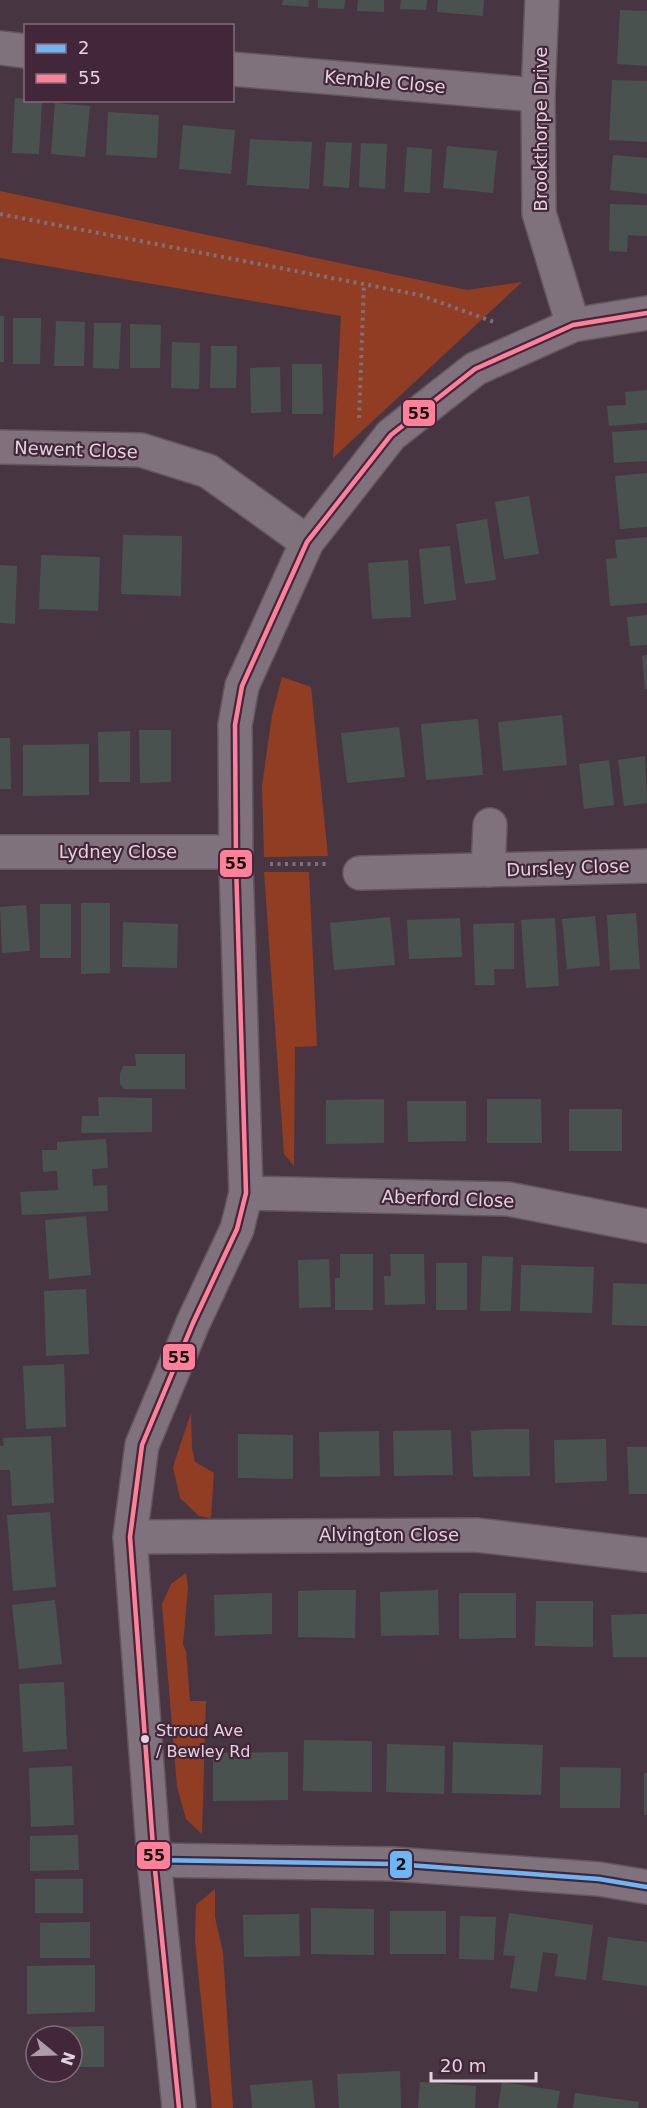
<svg xmlns="http://www.w3.org/2000/svg" width="647" height="2108" viewBox="0 0 647 2108" font-family="'DejaVu Sans',sans-serif">
  <rect width="100%" height="100%" fill="#473641"/>
  <g fill="#913d23">
    <path d="M0 191 467 290 522 282 333 458 341 316 0 258Z"/>
    <path d="M282 677 311 687 328 856 264 857 262 786 272 715Z"/>
    <path d="M264 872H309L317 1046 295 1047 294 1166 284 1154Z"/>
    <path d="M191 1413 192 1448 195 1462 214 1473 211 1518 199 1516 180 1498 173 1467Z"/>
    <path d="M186 1573 188 1588 183 1644 186 1651 190 1701H206L202 1834 186 1819 177 1787 162 1604 171 1584Z"/>
    <path d="M215 1889V1917L223 1953 233 2108H212L195 1941 196 1905Z"/>
  </g>
  <g fill="#4a5250">
    <path d="M283 0H309L308 7 282 5Z"/>
    <path d="M318 0H345L344 9 318 8Z"/>
    <path d="M358 0H384V12L357 11Z"/>
    <path d="M401 0H427L426 10 400 9Z"/>
    <path d="M438 0H484L483 16 437 12Z"/>
    <path d="M620 10 647 11V66L617 64Z"/>
    <path d="M612 80 647 81V142L609 140Z"/>
    <path d="M15 98 42 100 39 154 12 153Z"/>
    <path d="M55 103 90 106 85 157 51 154Z"/>
    <path d="M108 112 159 115 157 158 106 155Z"/>
    <path d="M183 125 235 130 231 174 179 169Z"/>
    <path d="M250 139 312 142 309 189 247 185Z"/>
    <path d="M326 142 352 143 349 188 323 186Z"/>
    <path d="M361 143 387 144 385 189 359 187Z"/>
    <path d="M447 146 497 151 493 193 443 188Z"/>
    <path d="M407 147 432 149 430 193 404 192Z"/>
    <path d="M613 155 647 158V194L610 190Z"/>
    <path d="M610 204 647 205V236L628 235 627 252 609 251Z"/>
    <rect x="0" y="316" width="4" height="46"/>
    <path d="M13 318H41L40 364H13Z"/>
    <path d="M56 321 85 322 84 366H54Z"/>
    <path d="M94 323H121L119 369 93 368Z"/>
    <path d="M130 324 161 325 160 368H130Z"/>
    <path d="M172 342 200 343 199 389 171 388Z"/>
    <path d="M211 346H237L236 388H210Z"/>
    <path d="M292 364H322L323 414H292Z"/>
    <path d="M280 367 281 412 251 413 250 368Z"/>
    <path d="M647 390V423L609 426 607 406 626 405 625 392Z"/>
    <path d="M647 430V461L614 463 612 432Z"/>
    <path d="M647 473V527L620 529 615 476Z"/>
    <path d="M529 496 539 554 504 559 495 502Z"/>
    <path d="M487 519 496 580 465 584 456 524Z"/>
    <path d="M123 535 182 536 181 596 121 594Z"/>
    <path d="M647 537V603L610 606 606 559 617 558 615 540Z"/>
    <path d="M450 546 456 600 424 604 419 549Z"/>
    <path d="M41 555 100 557 98 611 39 609Z"/>
    <path d="M408 560 411 617 372 619 368 563Z"/>
    <path d="M0 565 17 566 15 624 0 623Z"/>
    <path d="M647 615V645L630 646 627 617Z"/>
    <path d="M647 655V689H645L642 656Z"/>
    <path d="M562 715 567 765 503 771 498 722Z"/>
    <path d="M478 719 483 775 426 780 421 724Z"/>
    <path d="M399 727 405 777 347 783 341 733Z"/>
    <path d="M139 730H171V782L140 783Z"/>
    <path d="M130 731V782H99L98 732Z"/>
    <path d="M0 738H10L11 789H0Z"/>
    <path d="M89 744V795L23 796V745Z"/>
    <path d="M645 756 647 803 624 806 618 760Z"/>
    <path d="M609 760 614 805 584 809 579 764Z"/>
    <path d="M81 903H110V973L81 974Z"/>
    <rect x="40" y="904" width="31" height="54"/>
    <path d="M26 905 30 951 2 953 0 907Z"/>
    <path d="M636 913 640 969 610 970 607 915Z"/>
    <path d="M595 916 600 966 567 969 562 919Z"/>
    <path d="M390 917 395 965 334 970 330 923Z"/>
    <path d="M460 918 462 957 409 959 407 920Z"/>
    <path d="M555 918 559 986 526 988 521 920Z"/>
    <path d="M123 922 178 924 177 968 122 967Z"/>
    <path d="M514 923V969H494L495 985H475L473 924Z"/>
    <path d="M135 1054H185V1089H124L120 1084V1074L123 1066H136Z"/>
    <path d="M98 1097 152 1098V1132L81 1133 82 1116H99Z"/>
    <path d="M384 1099V1143L326 1144V1100Z"/>
    <path d="M487 1099H541L542 1143H487Z"/>
    <path d="M407 1101H466V1141L408 1142Z"/>
    <rect x="569" y="1109" width="53" height="42"/>
    <path d="M106 1139 108 1168 92 1169 93 1186 107 1185 108 1211 22 1215 20 1192 58 1190 57 1171 43 1172 42 1150H57V1142Z"/>
    <path d="M86 1216 91 1275 49 1279 45 1220Z"/>
    <path d="M340 1254H373V1310H335V1278H340Z"/>
    <path d="M390 1254H424L425 1304 385 1305 384 1276H391Z"/>
    <path d="M482 1256 513 1257 511 1311H480Z"/>
    <path d="M329 1259 331 1307 299 1308 298 1260Z"/>
    <rect x="436" y="1263" width="31" height="47"/>
    <path d="M521 1265 594 1267 592 1313 520 1311Z"/>
    <path d="M613 1283 647 1284V1326L612 1325Z"/>
    <path d="M86 1289 89 1354 46 1356 44 1291Z"/>
    <path d="M64 1364 66 1427 26 1429 23 1366Z"/>
    <path d="M500 1429H529L530 1476 473 1477 471 1431Z"/>
    <path d="M451 1430 453 1475 394 1476 393 1431Z"/>
    <path d="M379 1431 380 1476 320 1477 319 1432Z"/>
    <path d="M238 1434 293 1435V1479L238 1478Z"/>
    <path d="M51 1436 54 1503 12 1506 10 1470H0V1446H4L3 1438Z"/>
    <path d="M606 1439 607 1481 555 1483 554 1440Z"/>
    <path d="M627 1447H647V1494H629Z"/>
    <path d="M50 1512 56 1587 13 1591 7 1515Z"/>
    <path d="M327 1590H356L355 1638 298 1637V1591Z"/>
    <path d="M438 1590 439 1635 381 1636 380 1592Z"/>
    <path d="M272 1593V1634L215 1636 214 1595Z"/>
    <path d="M459 1593H516V1638L459 1639Z"/>
    <path d="M55 1600 62 1664 19 1669 12 1605Z"/>
    <path d="M536 1601H593V1647L535 1646Z"/>
    <path d="M642 1614H647V1657H613L611 1615Z"/>
    <path d="M64 1682 67 1749 23 1752 19 1684Z"/>
    <path d="M304 1740 372 1741V1792L303 1791Z"/>
    <path d="M453 1742 543 1745 541 1795 452 1793Z"/>
    <path d="M387 1744 445 1746 444 1794 386 1792Z"/>
    <path d="M288 1752V1800L213 1801V1753Z"/>
    <path d="M72 1766 74 1825 31 1827 29 1768Z"/>
    <path d="M560 1767 621 1768 620 1808H560Z"/>
    <rect x="644" y="1773" width="3" height="42"/>
    <path d="M78 1835 79 1870 30 1871V1836Z"/>
    <rect x="35" y="1879" width="48" height="34"/>
    <path d="M311 1908 374 1909V1955L311 1954Z"/>
    <rect x="390" y="1911" width="56" height="43"/>
    <path d="M509 1913 593 1925 586 1980 555 1976 558 1954 543 1952 537 1992 510 1988 515 1956 503 1955Z"/>
    <path d="M299 1914 300 1956 244 1957 243 1915Z"/>
    <path d="M460 1916 496 1917 494 1960 459 1959Z"/>
    <path d="M90 1922V1958H40V1923Z"/>
    <path d="M608 1937 647 1942V1986L602 1980Z"/>
    <path d="M95 1965V2012L27 2014V1966Z"/>
    <path d="M104 2026V2067H72V2036H54V2027Z"/>
    <path d="M400 2071 401 2108H339L337 2074Z"/>
    <path d="M312 2080 315 2108H252L250 2085Z"/>
    <path d="M420 2082 476 2086 475 2108H418Z"/>
    <path d="M502 2082 560 2091 557 2108H498Z"/>
    <path d="M575 2093 639 2102 638 2108H573Z"/>
  </g>
  <g fill="none" stroke-linecap="round" stroke-linejoin="round">
    <defs>
      <g id="minor">
        <path d="M542 0 538 95 539 213 573 325"/>
        <path d="M0 48 26 51"/>
        <path d="M232 69 538 95"/>
        <path d="M0 447 141 450 208 471 307 542"/>
        <path d="M0 852H236"/>
        <path d="M488 870 490 825"/>
        <path d="M360 873 647 866"/>
        <path d="M246 1193 508 1199 647 1226"/>
        <path d="M130 1537 476 1535 647 1555"/>
        <path d="M154 1860 394 1864 599 1879 647 1887"/>
        <path d="M179 2108 154 1860 130 1537 142 1445 193 1323 237 1229 246 1193 236 864 235 725 242 686 307 542 391 435 475 369 573 325 647 313"/>
      </g>
    </defs>
    <use href="#minor" stroke="#63565f" stroke-width="36"/>
    <g stroke="#7d7078" stroke-width="4" stroke-dasharray="3 4.5" stroke-linecap="butt">
      <path d="M0 214 420 295 494 322"/>
      <path d="M359 418 364 284"/>
      <path d="M270 864H329"/>
    </g>
    <use href="#minor" stroke="#7f727c" stroke-width="33"/>
    <defs>
      <path id="bus-1" d="M154 1860 394 1864 599 1879 647 1887"/>
      <path id="bus-2" d="M179 2108 154 1860 130 1537 142 1445 193 1323 237 1229 246 1193 236 864 235 725 242 686 307 542 391 435 475 369 573 325 647 313"/>
    </defs>
    <use href="#bus-1" stroke="#42263a" stroke-width="9"/>
    <use href="#bus-2" stroke="#42263a" stroke-width="9"/>
    <use href="#bus-1" stroke="#6db6f5" stroke-width="4.5"/>
    <use href="#bus-2" stroke="#ff8098" stroke-width="4.5"/>
  </g>
  <circle fill="#e4d2de" stroke="#42263a" stroke-width="2" cx="145" cy="1739" r="5"/>
  <g text-anchor="middle" stroke-width="4.5" stroke-linejoin="round" paint-order="stroke">
    <g font-size="16" fill="#e4d2de" stroke="#42263a" text-anchor="start">
      <text x="156" y="1736">Stroud Ave<tspan x="156" dy="21">/ Bewley Rd</tspan></text>
    </g>
    <g font-size="18" fill="#e4d2de" stroke="#42263a">
      <text transform="translate(385 82) rotate(5)" y="6">Kemble Close</text>
      <text transform="translate(541 129) rotate(-90)" y="6">Brookthorpe Drive</text>
      <text transform="translate(76 450) rotate(2)" y="6">Newent Close</text>
      <text x="118" y="858">Lydney Close</text>
      <text transform="translate(568 868) rotate(-2)" y="6">Dursley Close</text>
      <text transform="translate(448 1199) rotate(2)" y="6">Aberford Close</text>
      <text x="389" y="1541">Alvington Close</text>
    </g>
  </g>
  <g stroke="#42263a" stroke-width="2">
    <rect x="402" y="399" width="34" height="28" rx="6" fill="#ff8098"/>
    <rect x="219" y="849" width="34" height="29" rx="6" fill="#ff8098"/>
    <rect x="162" y="1343" width="34" height="28" rx="6" fill="#ff8098"/>
    <rect x="136" y="1841" width="35" height="29" rx="6" fill="#ff8098"/>
    <rect x="389" y="1850" width="24" height="29" rx="6" fill="#6db6f5"/>
  </g>
  <g font-size="16" text-anchor="middle" font-weight="bold" fill="#111">
    <text x="419" y="419">55</text>
    <text x="236" y="869">55</text>
    <text x="179" y="1363">55</text>
    <text x="154" y="1861">55</text>
    <text x="401" y="1870">2</text>
  </g>
  <rect x="24" y="24" width="210" height="78" fill="#42263a" stroke="#836b7c" stroke-width="1.5"/>
  <rect x="36" y="44" width="30" height="9" fill="#6db6f5" stroke="#836b7c" stroke-width="1.5"/>
  <text x="78" y="54" font-size="18" fill="#e4d2de">2</text>
  <rect x="36" y="74" width="30" height="9" fill="#ff8098" stroke="#836b7c" stroke-width="1.5"/>
  <text x="78" y="84" font-size="18" fill="#e4d2de">55</text>
  <g transform="translate(54 2054) rotate(109)"><circle r="28" fill="#42263a" stroke="#836b7c" stroke-width="1.5"/>
  <path d="M0-4.5L10 22L0 15L-10 22Z" fill="#ad9ba7"/>
  <text y="-9" font-size="16" font-weight="bold" text-anchor="middle" fill="#e4d2de">N</text>
  </g>
  <path d="M431 2072v9h105v-9" fill="none" stroke="#e4d2de" stroke-width="3"/>
  <text x="440" y="2072" font-size="18" fill="#e4d2de" stroke="#42263a" stroke-width="4.5" paint-order="stroke">20 m</text>
</svg>
